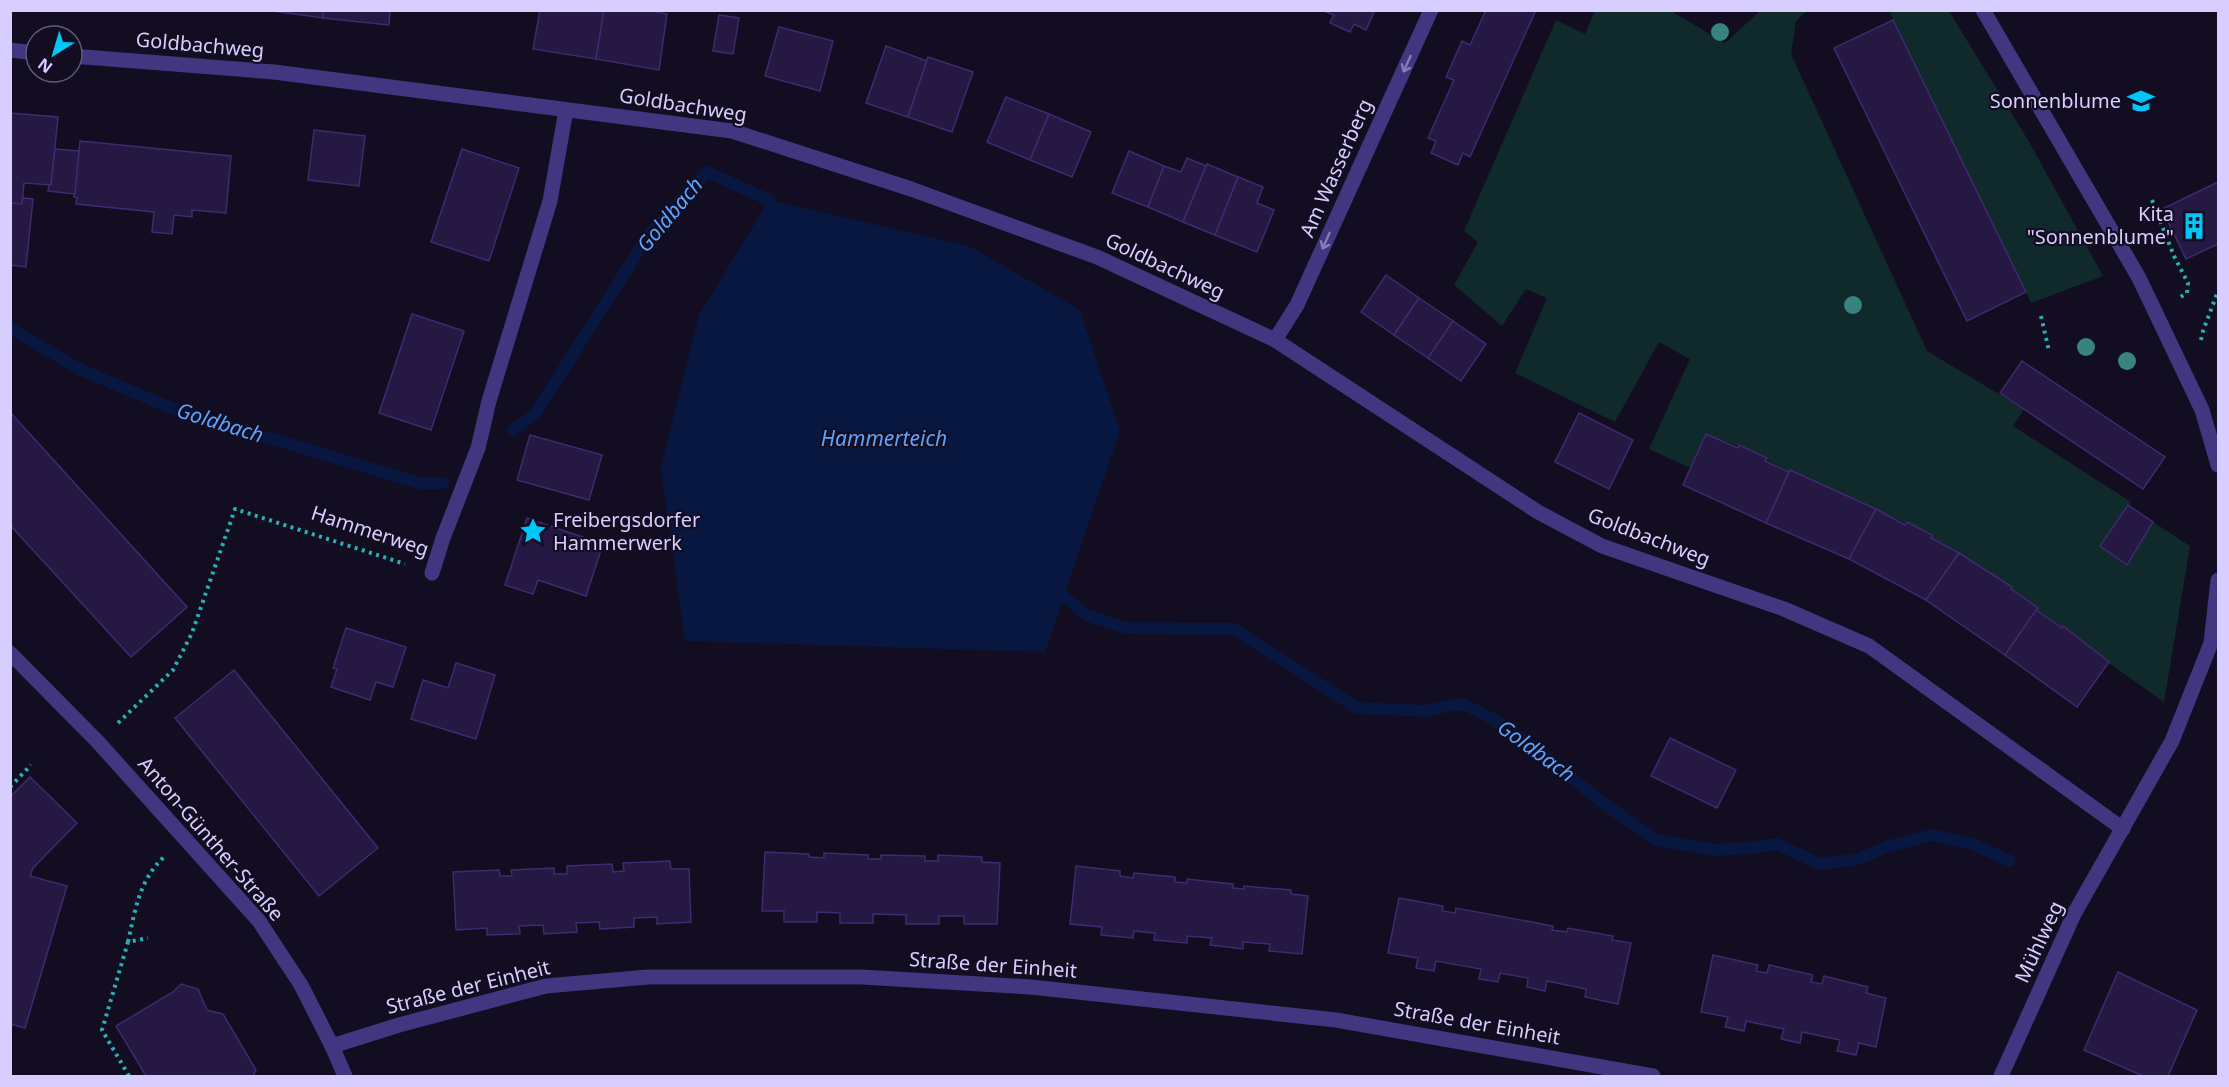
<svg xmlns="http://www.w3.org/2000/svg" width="2229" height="1087" viewBox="0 0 2229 1087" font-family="'Noto Sans',sans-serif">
  <rect width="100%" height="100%" fill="#120d21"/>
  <g fill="#102a2b">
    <path d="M1595 11H1675L1674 13 1725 43 1760 11H1807L1796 21 1791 54 1927 351 2024 409 2013 426 2131 502 2101 546 2127 565 2153 522 2190 546 2164 702 1919 529 1784 469 1749 450 1706 434 1690 468 1649 449 1690 359 1659 342 1615 422 1515 373 1547 298 1526 289 1502 326 1454 285 1478 242 1464 231 1556 20 1585 34Z"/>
    <path d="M1889 11H1949L2028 140 2103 276 2031 303Z"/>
  </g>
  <path fill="#08173f" d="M769 200 969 246 1080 310 1120 431 1045 652 685 641 661 468 699 315Z"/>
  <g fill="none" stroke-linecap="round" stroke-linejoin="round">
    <g stroke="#08173f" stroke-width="12">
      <path d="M10 328 81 370 176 410 419 483H443"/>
      <path d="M513 430 535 414 650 233 707 172 769 200"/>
      <path d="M1064 596 1086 615 1126 628 1234 629 1357 708 1426 711 1452 705H1465L1495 720 1536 749 1603 803 1656 840 1715 850 1749 848 1777 844 1820 864 1859 859 1889 846 1932 835 1972 844 2010 861"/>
    </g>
  </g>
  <g fill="#251843" stroke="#3f2a6f" stroke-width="1.5">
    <path d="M265 10H323V18Z"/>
    <path d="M323 10H390L389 25 323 18Z"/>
    <path d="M540 10H604L596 59 533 49Z"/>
    <path d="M604 10H647L667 14 659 70 596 59Z"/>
    <path d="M1375 10 1366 30 1354 24 1350 32 1330 23 1334 15 1324 11Z"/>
    <path d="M1486 10H1536L1470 157 1463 153 1458 165 1431 153 1436 141 1428 138 1454 80 1446 77 1462 41 1470 45Z"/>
    <path d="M719 15 739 18 733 54 713 51Z"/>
    <path d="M1893 20 2026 292 1967 321 1834 48Z"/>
    <path d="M779 27 833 41 820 91 765 76Z"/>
    <path d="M886 46 927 61 908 117 866 103Z"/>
    <path d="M928 57 973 72 952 132 908 117Z"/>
    <path d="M1006 97 1049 114 1030 160 987 142Z"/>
    <path d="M10 113 58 117 51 185 24 183 22 204 10 203Z"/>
    <path d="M1049 114 1091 132 1072 177 1030 160Z"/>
    <path d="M314 130 365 136 359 186 308 180Z"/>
    <path d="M80 141 231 156 226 213 192 210V217L174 215 172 234 152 232 154 212 76 204 77 198 74 197Z"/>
    <path d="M55 149 79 151 75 194 48 191 49 185H51Z"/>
    <path d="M462 149 519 168 489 261 431 242Z"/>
    <path d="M1129 151 1164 166 1148 207 1112 193Z"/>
    <path d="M1187 158 1206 166 1183 222 1148 207 1164 166 1181 172Z"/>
    <path d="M1207 164 1238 177 1215 235 1183 222Z"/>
    <path d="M1238 177 1263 187 1257 203 1274 210 1257 252 1215 235Z"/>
    <path d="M2218 182V244L2186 259 2162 209Z"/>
    <path d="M23 198 33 199 26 267 10 265V203L22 204Z"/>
    <path d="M1386 275 1419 298 1394 335 1361 312Z"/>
    <path d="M1419 298 1453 321 1428 358 1394 335Z"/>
    <path d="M412 314 464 331 431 430 379 413Z"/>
    <path d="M1453 321 1486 344 1461 381 1428 358Z"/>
    <path d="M2022 361 2165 457 2143 489 2000 393Z"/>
    <path d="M10 412 187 607 131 657 10 525Z"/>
    <path d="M1579 413 1633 440 1609 489 1555 462Z"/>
    <path d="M1706 434 1738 448 1739 445 1767 458 1765 461 1789 472 1766 523 1683 485Z"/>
    <path d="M530 435 602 455 589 500 517 480Z"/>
    <path d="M1790 470 1876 509 1849 559 1766 523Z"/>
    <path d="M2128 505 2153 522 2127 565 2100 546Z"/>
    <path d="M1876 509 1905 525 1907 522 1932 535 1931 538 1959 553 1926 600 1849 559Z"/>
    <path d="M527 518 603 544 586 596 538 580 533 594 505 585Z"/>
    <path d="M1959 553 2012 587 2011 589 2038 608 2005 655 1926 600Z"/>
    <path d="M2036 610 2062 628 2063 626 2109 662 2077 707 2005 655Z"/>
    <path d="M346 628 406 647 393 687 376 682 370 700 331 687 337 669 333 668Z"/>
    <path d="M456 663 495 675 476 739 411 719 423 680 448 688Z"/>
    <path d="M234 670 378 848 319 896 175 718Z"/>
    <path d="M1670 738 1736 770 1717 808 1651 776Z"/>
    <path d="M30 777 77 823 33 868 30 876 67 886 25 1028 10 1024V797Z"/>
    <path d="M765 852 809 854V857L824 858V853L868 855V859H881V855L925 856V861H938V855L982 857V862L1000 863 997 924H964V916H939V924H906V915L873 914V923H840V913L817 912V922H784V911H762Z"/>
    <path d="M670 861 671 869H689L691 922 657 924V917L634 918V927L600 929 599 922 576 923 577 932 544 934 543 925 519 926 520 934 487 935V928L456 930 453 872 499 870 500 876H512L511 870 554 868V874H567V866L612 864 613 872 624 871 623 863Z"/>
    <path d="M1076 866 1120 871V876L1133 878 1134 873 1175 877V882L1187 883V879L1233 884V888L1244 889V886L1291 890V894L1308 896 1302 954 1269 951 1270 944 1243 942V949L1210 945 1212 938 1187 936V943L1154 940 1155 933 1134 931 1133 938 1101 935 1102 927 1070 924Z"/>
    <path d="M1399 898 1443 906 1442 911 1455 913 1456 908 1553 926 1552 930 1567 932 1568 928 1613 936 1612 940 1631 943 1618 1004 1585 997 1586 989 1547 981 1545 991 1527 987 1528 978 1500 973 1498 982 1479 979 1481 969 1436 961 1434 971 1416 968 1418 958 1388 953Z"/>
    <path d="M1713 955 1758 965 1756 971 1767 973 1769 965 1813 975 1811 982 1822 984 1824 976 1868 987 1866 993 1886 998 1876 1047 1859 1043 1856 1055 1837 1051 1840 1040 1802 1032 1800 1043 1781 1039 1784 1029 1746 1021 1744 1031 1725 1027 1728 1017 1701 1012Z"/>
    <path d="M2118 972 2197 1010 2168 1076H2143L2084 1050Z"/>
    <path d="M181 984 198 989 207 1010 223 1014 256 1070 253 1076H146L116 1026 173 992Z"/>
  </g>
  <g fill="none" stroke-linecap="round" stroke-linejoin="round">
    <g stroke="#2bafb5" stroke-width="4" stroke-dasharray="3 4.5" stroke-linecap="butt">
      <path d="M2152 200 2174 256 2188 283 2187 293 2179 298"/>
      <path d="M2041 316 2049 351"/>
      <path d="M2201 340 2203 331 2218 291"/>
      <path d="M118 723 173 670 192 633 235 509 405 564"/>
      <path d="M10 787 31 765"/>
      <path d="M10 796H11"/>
      <path d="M128 942C135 911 139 880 164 857"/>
      <path d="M129 1076 102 1030 128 942 148 938"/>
    </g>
    <path stroke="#413781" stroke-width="15" d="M432 573 443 538 478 448 489 401 550 201 566 110"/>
    <g stroke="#413781" stroke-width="15">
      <path d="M1983 10 2139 278 2202 410 2218 465"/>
      <path d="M10 50 36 53"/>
      <path d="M72 56 274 72 732 131 911 189 1097 257 1275 340 1538 512 1602 546 1784 609 1869 646 2123 829"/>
      <path d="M1275 340 1297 305 1431 10"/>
      <path d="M10 653 98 742 259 921 301 985 332 1046 345 1076"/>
      <path d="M332 1046 399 1025 546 986 648 977H862L1031 987 1336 1020 1653 1076"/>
      <path d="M2001 1076 2074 914 2172 741 2211 643 2218 580"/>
    </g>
  </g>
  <g fill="#38827f">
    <circle cx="1720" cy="32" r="9"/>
    <circle cx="1853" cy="305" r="9"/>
    <circle cx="2086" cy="347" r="9"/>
    <circle cx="2127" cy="361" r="9"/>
  </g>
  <defs><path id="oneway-shaft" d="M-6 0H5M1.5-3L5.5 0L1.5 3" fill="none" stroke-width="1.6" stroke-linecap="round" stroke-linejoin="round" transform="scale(1.5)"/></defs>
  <g stroke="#857aba">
    <use href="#oneway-shaft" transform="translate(1407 64) rotate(114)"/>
    <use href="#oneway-shaft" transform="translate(1326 241) rotate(114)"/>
  </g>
  <defs>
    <symbol id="school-bare" viewBox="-9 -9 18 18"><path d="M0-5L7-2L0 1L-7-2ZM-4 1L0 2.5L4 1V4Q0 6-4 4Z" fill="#00c6f8" stroke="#120d21" stroke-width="2.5" paint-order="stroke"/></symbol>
    <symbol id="building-bare" viewBox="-9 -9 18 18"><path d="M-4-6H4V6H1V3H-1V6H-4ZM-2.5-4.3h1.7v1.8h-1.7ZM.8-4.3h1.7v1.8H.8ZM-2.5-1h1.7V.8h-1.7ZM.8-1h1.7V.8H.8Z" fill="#00c6f8" stroke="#120d21" stroke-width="2.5" paint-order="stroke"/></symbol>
    <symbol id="sight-bare" viewBox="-9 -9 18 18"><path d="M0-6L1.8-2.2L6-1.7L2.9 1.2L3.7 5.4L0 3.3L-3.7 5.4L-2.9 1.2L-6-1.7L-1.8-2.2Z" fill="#00c6f8" stroke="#120d21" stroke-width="2.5" paint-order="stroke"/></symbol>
  </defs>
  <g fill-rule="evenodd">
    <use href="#school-bare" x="2122" y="82" width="38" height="38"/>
    <use href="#building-bare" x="2175" y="207" width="38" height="38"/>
    <use href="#sight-bare" x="514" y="512" width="38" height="38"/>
  </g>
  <g text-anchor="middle" stroke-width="4.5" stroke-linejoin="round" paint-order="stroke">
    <g font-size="20" fill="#d8cdff" stroke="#120d21">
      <text transform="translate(200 45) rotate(5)" y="7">Goldbachweg</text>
      <text transform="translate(683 105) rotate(9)" y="7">Goldbachweg</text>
      <text transform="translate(1336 168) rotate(-66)" y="7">Am Wasserberg</text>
      <text transform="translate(1165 266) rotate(25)" y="7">Goldbachweg</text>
      <text transform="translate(370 531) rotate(18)" y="7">Hammerweg</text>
      <text transform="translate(1649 537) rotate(21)" y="7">Goldbachweg</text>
      <text transform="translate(211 839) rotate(49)" y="7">Anton-Günther-Straße</text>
      <text transform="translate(2039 942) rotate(-65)" y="7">Mühlweg</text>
      <text transform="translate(993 965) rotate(4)" y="7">Straße der Einheit</text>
      <text transform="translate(468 987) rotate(-14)" y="7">Straße der Einheit</text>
      <text transform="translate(1477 1023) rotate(10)" y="7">Straße der Einheit</text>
    </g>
    <g font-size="20" fill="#d8cdff" stroke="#120d21" text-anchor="end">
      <text x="2121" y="108">Sonnenblume</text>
      <text x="2174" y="221">Kita<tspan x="2174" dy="23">"Sonnenblume"</tspan></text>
      <text x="553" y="527" text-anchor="start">Freibergsdorfer<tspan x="553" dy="23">Hammerwerk</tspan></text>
    </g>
    <g font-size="21" font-style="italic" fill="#5ba3ff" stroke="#120d21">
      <text transform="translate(670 215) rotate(-50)" y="7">Goldbach</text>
      <text transform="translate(220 423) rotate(17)" y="7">Goldbach</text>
      <text x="884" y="446">Hammerteich</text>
      <text transform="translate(1536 751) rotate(36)" y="7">Goldbach</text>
    </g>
  </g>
  <rect width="2229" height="1087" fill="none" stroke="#d8cdff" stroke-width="24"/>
  <g transform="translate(54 54) rotate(217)"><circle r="28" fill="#120d21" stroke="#615a7a" stroke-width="1.5"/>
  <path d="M0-4.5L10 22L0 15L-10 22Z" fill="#00c6f8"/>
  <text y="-9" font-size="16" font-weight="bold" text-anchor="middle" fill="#d8cdff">N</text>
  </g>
</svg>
